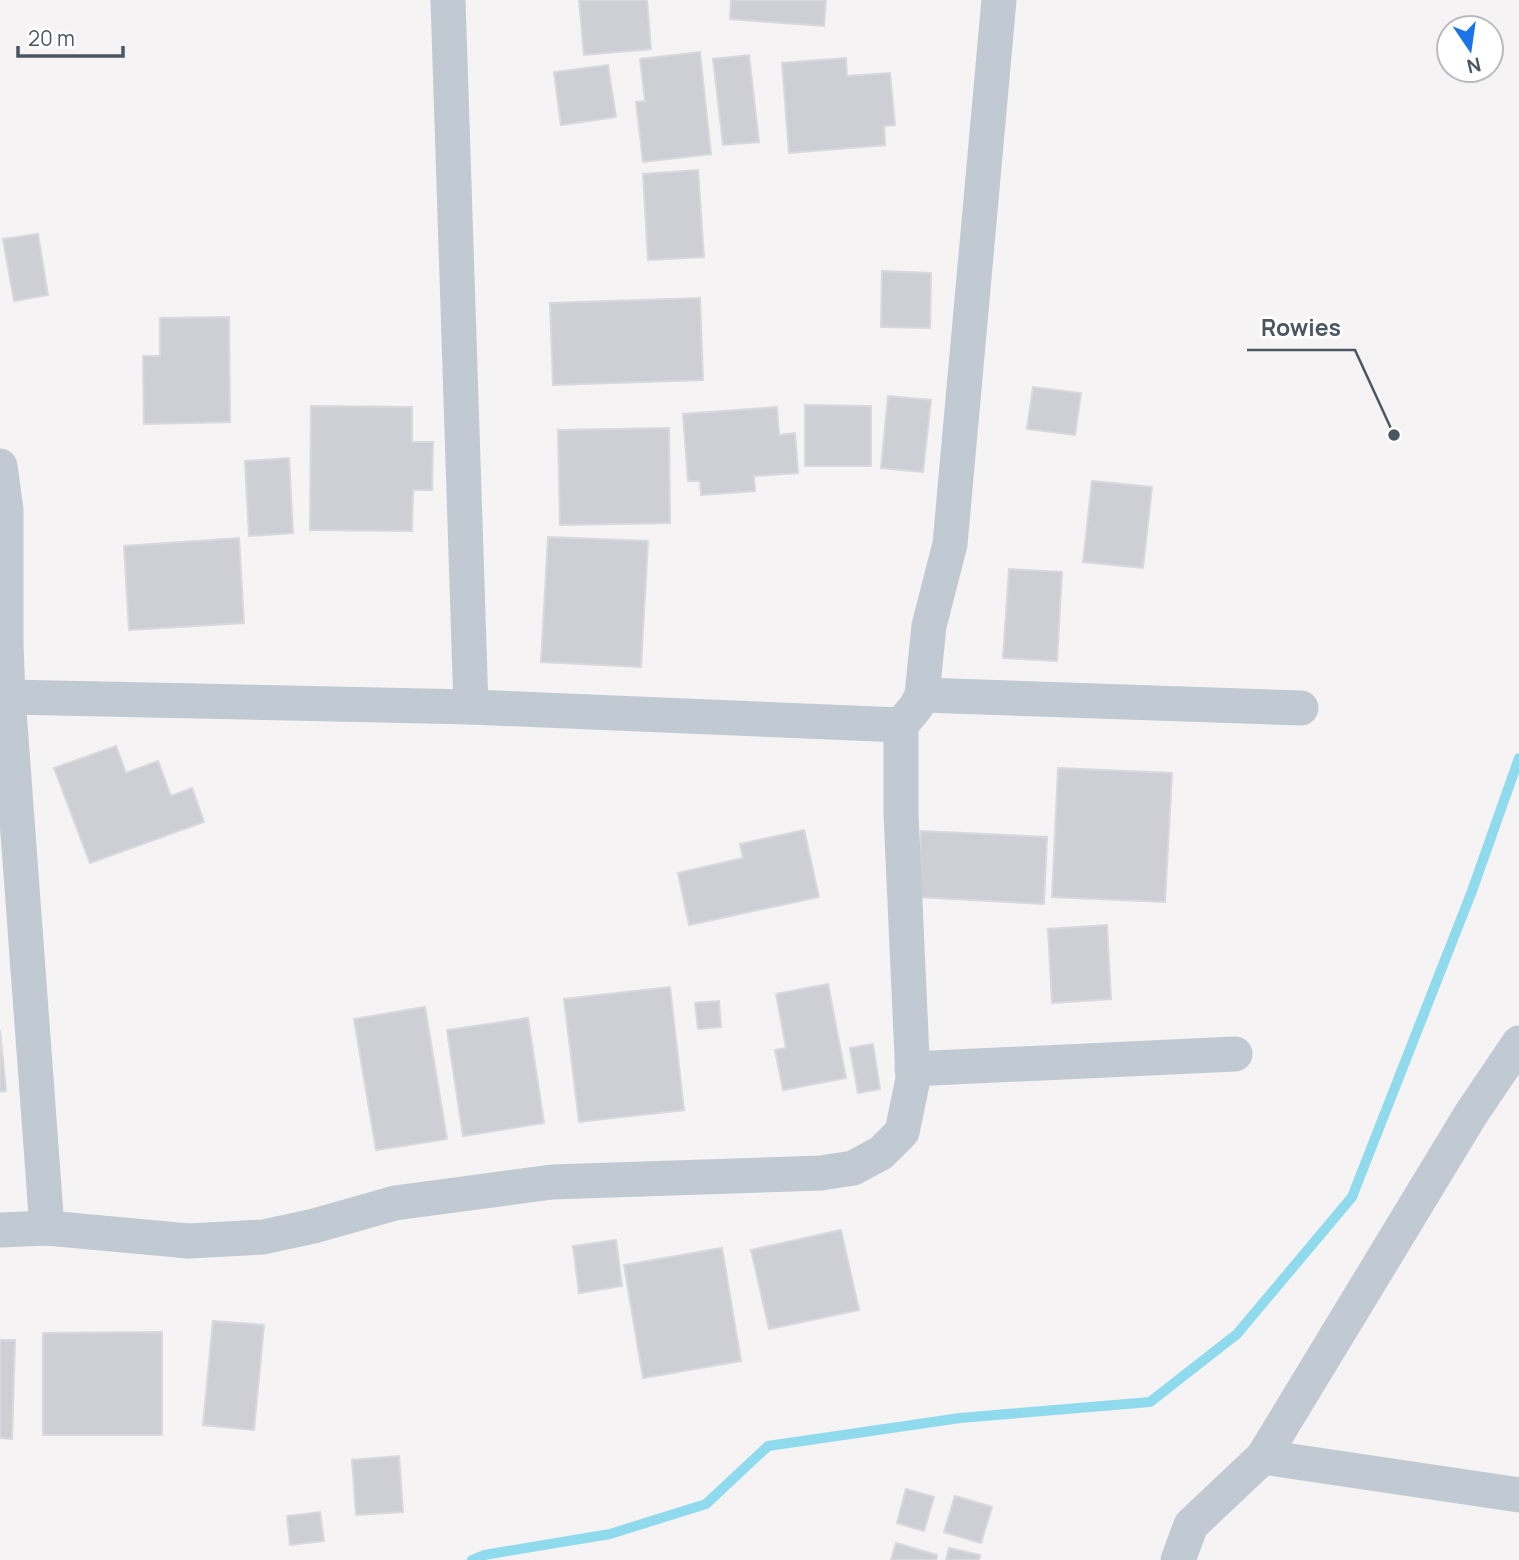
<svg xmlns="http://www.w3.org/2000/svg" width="1519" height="1560" viewBox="0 0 1519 1560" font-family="Manrope,sans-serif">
  <rect width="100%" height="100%" fill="#f5f3f3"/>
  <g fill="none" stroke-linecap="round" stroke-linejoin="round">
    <path stroke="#90daee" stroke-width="10" d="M472 1560 484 1555 610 1534 706 1504 768 1446 960 1418 1150 1402 1237 1334 1352 1197 1472 891 1519 758"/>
  </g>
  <g fill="#cdcfd5" stroke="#d7d9de" stroke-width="2">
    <path d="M579 0H647L651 49 584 55Z"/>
    <path d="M731 0H826L824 26 730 19Z"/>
    <path d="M700 52 711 154 643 162 636 102 645 101 640 59Z"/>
    <path d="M749 55 759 142 723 145 713 59Z"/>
    <path d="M846 58 847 76 890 73 895 125 884 126 885 145 789 153 782 63Z"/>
    <path d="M608 65 616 117 561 125 554 72Z"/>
    <path d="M698 170 704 257 648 260 643 174Z"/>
    <path d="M38 234 48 295 14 301 3 239Z"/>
    <path d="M882 271 931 273 930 328 881 327Z"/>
    <path d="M700 298 703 380 553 385 550 303Z"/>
    <path d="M229 317 230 422 144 424 143 356H160V318Z"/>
    <path d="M1033 387 1081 393 1075 435 1027 429Z"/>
    <path d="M888 396 931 400 923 472 881 468Z"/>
    <path d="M805 405 871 406V466H805Z"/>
    <path d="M311 406 412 407V442H433L432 490H413L412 531 310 530Z"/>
    <path d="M777 407 779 435 795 433 798 473 754 476 755 491 701 495 700 481H688L683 414Z"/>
    <path d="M669 428 670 523 560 525 558 430Z"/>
    <path d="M289 458 293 533 249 536 245 461Z"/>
    <path d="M1092 481 1152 487 1143 568 1083 562Z"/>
    <path d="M548 537 648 541 641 667 541 662Z"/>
    <path d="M239 538 244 623 129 630 124 546Z"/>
    <path d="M1009 569 1062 572 1057 661 1003 658Z"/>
    <path d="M116 746 126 773 158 761 171 796 192 788 204 822 90 863 54 768Z"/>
    <path d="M1058 768 1172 773 1165 902 1052 897Z"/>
    <path d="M804 830 819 897 689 925 678 873 743 858 740 844Z"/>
    <path d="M921 831 1047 837 1044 904 917 897Z"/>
    <path d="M1107 925 1111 999 1052 1003 1048 929Z"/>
    <path d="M828 984 846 1078 783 1090 775 1050 786 1048 776 994Z"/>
    <path d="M670 987 684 1110 579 1122 564 999Z"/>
    <path d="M719 1001 721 1027 698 1029 695 1003Z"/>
    <path d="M425 1007 447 1139 376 1150 354 1019Z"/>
    <path d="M528 1018 544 1123 463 1136 447 1030Z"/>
    <path d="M0 1030 6 1091 0 1092Z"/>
    <path d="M873 1044 880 1089 858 1093 850 1048Z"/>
    <path d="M841 1230 859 1310 769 1329 751 1250Z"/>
    <path d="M616 1240 622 1286 579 1293 573 1246Z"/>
    <path d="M722 1248 741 1361 643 1378 624 1265Z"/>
    <path d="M213 1321 264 1325 254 1430 203 1425Z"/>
    <path d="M162 1332V1435H43V1333Z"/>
    <path d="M0 1340H15L12 1439 0 1438Z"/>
    <path d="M399 1456 403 1512 356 1515 352 1460Z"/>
    <path d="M906 1489 934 1497 924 1531 897 1523Z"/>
    <path d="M955 1496 992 1507 981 1543 944 1532Z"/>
    <path d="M320 1512 324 1541 290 1545 287 1516Z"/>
    <path d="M896 1543 937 1555 936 1560H891Z"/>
    <path d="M949 1548 980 1555 979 1560H946Z"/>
  </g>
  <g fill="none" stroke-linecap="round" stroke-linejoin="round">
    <g stroke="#c1cad2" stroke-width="35">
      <path d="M448 0 471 707"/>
      <path d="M0 466 6 510V645L8 697 47 1228"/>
      <path d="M922 695 1301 708"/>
      <path d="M8 697 471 707 901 725"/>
      <path d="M912 1069 1235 1054"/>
      <path d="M0 1230 47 1228 189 1241 263 1237 314 1226 395 1203 552 1182 821 1173 853 1168 881 1153 902 1132 913 1079 901 814V725L916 707 922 695 929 626 950 544 999 0"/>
      <path d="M1263 1457 1519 1495"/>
      <path d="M1178 1560 1191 1525 1263 1457 1471 1114 1519 1043"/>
    </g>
  </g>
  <path fill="none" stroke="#4a5661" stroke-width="2.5" d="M1394 435L1355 350H1247"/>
  <circle fill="#4a5661" stroke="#fff" stroke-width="2.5" cx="1394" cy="435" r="7"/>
  <g font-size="23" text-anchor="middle" font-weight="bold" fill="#4a5661" stroke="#fff" stroke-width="6" stroke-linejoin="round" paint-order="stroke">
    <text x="1301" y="336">Rowies</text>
  </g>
  <g transform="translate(1470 49) rotate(167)"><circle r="33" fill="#ffffff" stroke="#b7bbc0" stroke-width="2"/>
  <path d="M0-5L12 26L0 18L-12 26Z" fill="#1a73e8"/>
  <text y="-10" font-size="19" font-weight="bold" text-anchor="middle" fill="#4a5661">N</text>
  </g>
  <path d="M18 46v10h105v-10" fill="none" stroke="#4a5661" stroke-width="3.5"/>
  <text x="28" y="46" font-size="21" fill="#4a5661" stroke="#ffffff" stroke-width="5" paint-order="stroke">20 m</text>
</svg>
